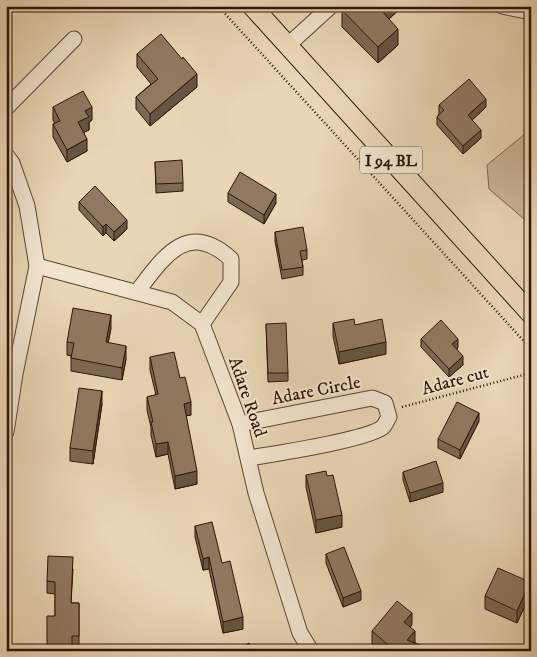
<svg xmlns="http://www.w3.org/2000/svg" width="537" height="657" viewBox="0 0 537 657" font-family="'IM FELL DW Pica',serif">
  <rect width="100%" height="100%" fill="#e9d6b5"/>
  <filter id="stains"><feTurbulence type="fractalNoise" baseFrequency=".004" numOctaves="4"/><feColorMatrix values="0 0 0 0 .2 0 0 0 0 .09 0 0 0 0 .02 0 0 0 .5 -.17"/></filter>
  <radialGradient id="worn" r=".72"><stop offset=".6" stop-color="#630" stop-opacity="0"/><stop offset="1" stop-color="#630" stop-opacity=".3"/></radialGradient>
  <path fill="#c9b597" stroke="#7c644e" d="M531 129V225L489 189 487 165Z"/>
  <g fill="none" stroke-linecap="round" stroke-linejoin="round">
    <defs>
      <g id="minor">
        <path d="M502 6 531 12"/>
        <path d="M287 46 331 6"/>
        <path d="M6 108 74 39"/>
        <path d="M6 155 12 163 27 206 37 266 15 374 6 432"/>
        <path d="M37 266 172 302 202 324 240 424 256 493 300 633 311 651"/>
        <path d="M137 292C163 258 187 219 231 259V282L202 324"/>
        <path d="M240 424 372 398 385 403 389 417C387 420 385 425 383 427 367 440 273 454 249 458"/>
      </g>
      <path id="major" d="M252 6 531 314"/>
    </defs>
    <use href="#minor" stroke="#5e4430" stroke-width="17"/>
    <use href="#major" stroke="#2f1404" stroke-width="21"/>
    <g stroke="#2f1404" stroke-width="2.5" stroke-dasharray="1 2.5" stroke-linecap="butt">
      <path d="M218 6 531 349"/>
      <path d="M402 407 531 373"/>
    </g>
    <use href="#minor" stroke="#f1e4cf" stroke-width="15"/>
    <use href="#major" stroke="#e9d6b5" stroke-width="19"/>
  </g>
  <g fill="#7c6853" stroke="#2f1404">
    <path d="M346 6H403L389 19 398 45 378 63 342 27V10Z"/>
    <path d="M137 54 197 87 150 126 136 109V97L151 84 137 67Z"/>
    <path d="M439 105 486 107 472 120 481 138 463 154 437 125V117L439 114Z"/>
    <path d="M53 107 92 120 89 122V130L84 132 87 151 67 162 53 137V124H55L53 120Z"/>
    <path d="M155 162 183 183V191L156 193Z"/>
    <path d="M228 193 276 203 264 224 228 202Z"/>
    <path d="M79 202 127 229 114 241 106 233 103 236 79 210Z"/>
    <path d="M275 232 307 250V259L302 260 303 267V275L282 279 275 241Z"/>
    <path d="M333 323 386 354 339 364 333 336Z"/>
    <path d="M266 324 288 373V381L268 382Z"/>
    <path d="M111 328 108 343 126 359 122 380 71 371V356L67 355V342Z"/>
    <path d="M421 339 458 348 457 349 463 365 449 377 421 347Z"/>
    <path d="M150 357 180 378 191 415 186 416 197 484 175 489 168 454 156 457 151 435V427L147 410V397L156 395 150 370Z"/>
    <path d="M102 404 93 464 70 461V448Z"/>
    <path d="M479 421 460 459 438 448V439Z"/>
    <path d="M403 472 443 492 410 502 403 480Z"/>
    <path d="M306 475 342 527 316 533 306 487Z"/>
    <path d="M195 526 222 563 243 629 223 633 209 569 203 570 195 537Z"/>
    <path d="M326 554 361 600 343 607 326 563Z"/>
    <path d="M73 569 71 603H79V648H72L55 616V594L47 593V581Z"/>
    <path d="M530 595 517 623 485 609V596Z"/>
    <path d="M412 625 410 627 415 643 435 651H380L372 644V631Z"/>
  </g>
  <g fill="#655543" stroke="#2f1404">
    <path d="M385 6H403L381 26V10Z"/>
    <path d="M398 29V45L378 63V47Z"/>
    <path d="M197 74V87L150 126V114Z"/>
    <path d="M486 99V107L468 124V115Z"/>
    <path d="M92 107V120L89 122V130L78 135V122L85 111Z"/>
    <path d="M481 130V138L463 154V146Z"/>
    <path d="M87 139V151L67 162V150Z"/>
    <path d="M276 194V203L264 224V215Z"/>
    <path d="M127 220V229L114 241V232Z"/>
    <path d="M106 224V233L103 236V227Z"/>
    <path d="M111 315V328L106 355V342Z"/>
    <path d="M458 339V348L452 353V344Z"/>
    <path d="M386 342V354L339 364V352Z"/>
    <path d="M126 346V359L122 380V368Z"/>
    <path d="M463 356V365L449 377V369Z"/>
    <path d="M102 391V404L93 464V451Z"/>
    <path d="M191 402V415L184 416V404Z"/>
    <path d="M479 413V421L460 459V450Z"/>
    <path d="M168 442V454L156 457V444Z"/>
    <path d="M197 471V484L175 489V476Z"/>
    <path d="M443 483V492L410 502V493Z"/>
    <path d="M342 515V527L316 533V520Z"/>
    <path d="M209 557V569L203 570V559Z"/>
    <path d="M530 582V595L517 623V611Z"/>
    <path d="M361 591V600L343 607V598Z"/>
    <path d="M412 613V625L404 634V622Z"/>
    <path d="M243 617V629L223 633V622Z"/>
    <path d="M415 631V644L407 640Z"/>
  </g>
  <g fill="#907960" stroke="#2f1404">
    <path d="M346 6H385L381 10 398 29 378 47 342 10Z"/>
    <path d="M161 34 182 59 183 57 197 74 150 114 136 97 158 79 137 54Z"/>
    <path d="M469 79 486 99 468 115 481 130 463 146 437 117 444 110 439 105Z"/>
    <path d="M83 91 92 107 85 111 89 117 78 122 87 139 67 150 53 124 60 121 53 107Z"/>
    <path d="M182 160 183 183 156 184 155 162Z"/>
    <path d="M240 172 276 194 264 215 228 193Z"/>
    <path d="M95 186 127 220 114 232 106 224 103 227 79 202Z"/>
    <path d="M303 227 307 250 300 251 303 267 282 270 275 232Z"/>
    <path d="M73 308 111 315 106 342 126 346 122 368 71 358 74 343 67 342Z"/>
    <path d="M354 319 355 325 382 319 386 342 339 352 333 323Z"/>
    <path d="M441 320 458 339 452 344 463 356 449 369 421 339Z"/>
    <path d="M286 323 288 373H268L266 324Z"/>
    <path d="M174 352 180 378 185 377 191 402 184 404 197 471 175 476 168 442 156 444 151 422H153L147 397 158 394 150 357Z"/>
    <path d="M79 388 102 391 93 451 70 448Z"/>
    <path d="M457 402 479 413 460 450 438 439Z"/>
    <path d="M436 461 443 483 410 493 403 472Z"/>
    <path d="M326 471 327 476 333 475 342 515 316 520 306 475Z"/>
    <path d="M212 522 222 563 230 561 243 617 223 622 209 557 203 559 195 526Z"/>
    <path d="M344 547 361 591 343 598 326 554Z"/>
    <path d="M48 556 73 557 71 603H79V636H72V651H47V616H55V582L47 581Z"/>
    <path d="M498 568 530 582 517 611 485 596Z"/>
    <path d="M397 601 412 613 404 622 415 631 407 640 435 651H404L400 647 396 651H395L372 631Z"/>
    <path d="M249 643 253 651H235Z"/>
  </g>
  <g text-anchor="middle" stroke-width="4" stroke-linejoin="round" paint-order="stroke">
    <rect fill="#f1e4cf" stroke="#695241" stroke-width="1" x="360" y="146.5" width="62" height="27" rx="4"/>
    <g font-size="16" font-weight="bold" fill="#2f1404">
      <text x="391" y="166">I 94 BL</text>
    </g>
    <g font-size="18" fill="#2f1404" stroke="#f1e4cf">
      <text transform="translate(455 380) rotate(-15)" y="6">Adare cut</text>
      <text transform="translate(316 390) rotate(-11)" y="6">Adare Circle</text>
      <text transform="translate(248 397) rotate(71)" y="6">Adare Road</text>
    </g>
  </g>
  <rect width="537" height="657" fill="none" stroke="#e9d6b5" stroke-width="25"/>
  <rect x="8" y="8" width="522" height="642" fill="none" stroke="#2f1404" stroke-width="2.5"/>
  <rect x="12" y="12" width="512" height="632" fill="none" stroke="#2f1404"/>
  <rect width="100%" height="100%" filter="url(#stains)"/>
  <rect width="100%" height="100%" fill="url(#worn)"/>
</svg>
